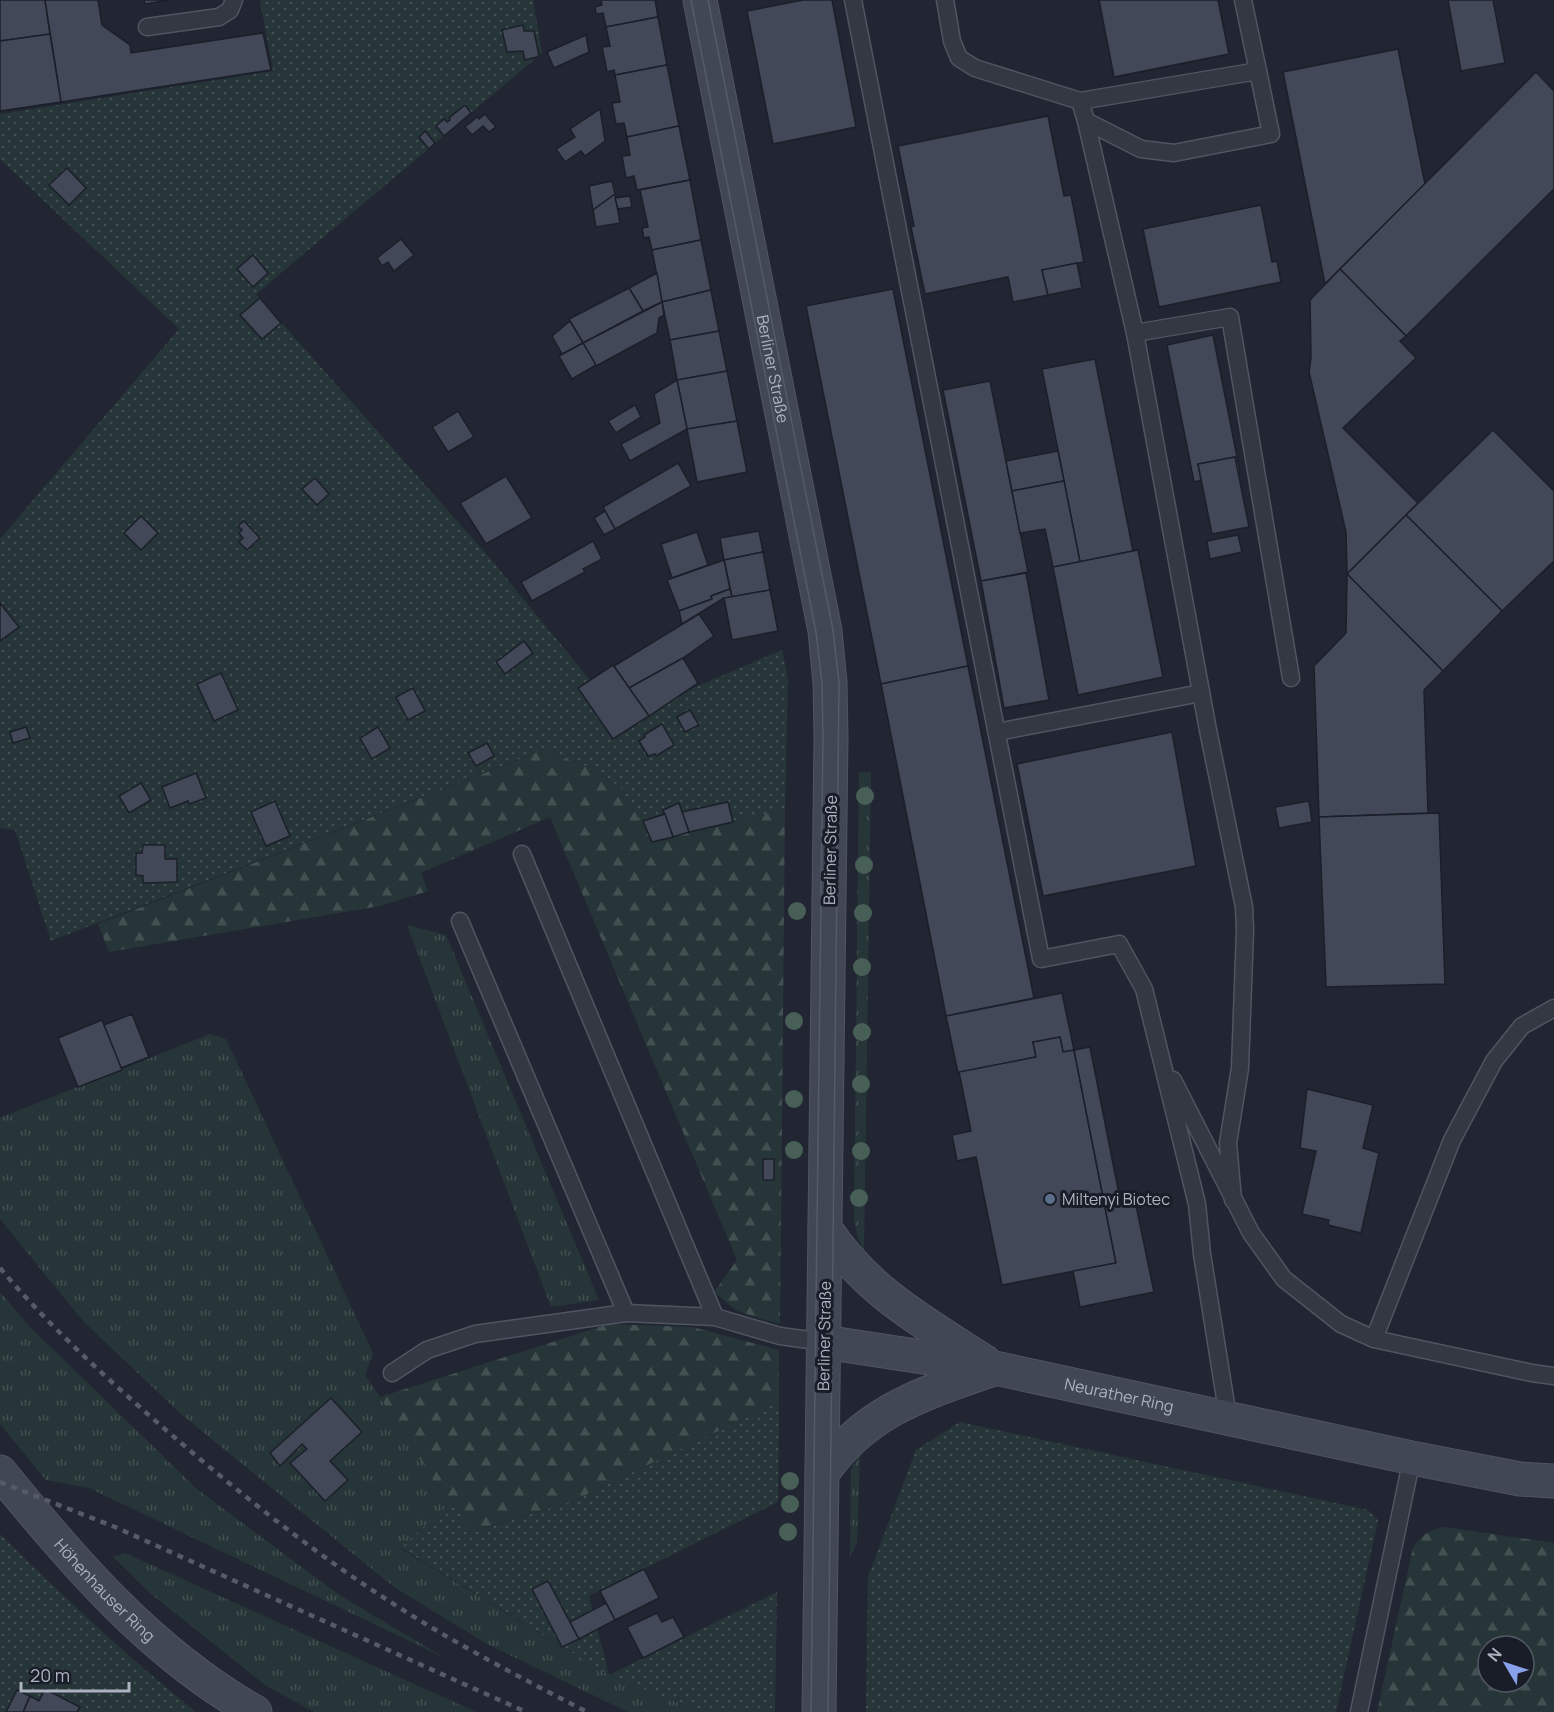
<svg xmlns="http://www.w3.org/2000/svg" width="1554" height="1712" viewBox="0 0 1554 1712" font-family="Manrope,sans-serif">
  <defs>
    <pattern id="grass-tufts" width="24" height="20" patternUnits="userSpaceOnUse" patternTransform="scale(1.5)"><rect width="24" height="20" fill="#263537"/><path d="M3 7l-1-3M5 7V3M7 7l1-3M15 17l-1-3M17 17v-4M19 17l1-3" fill="none" stroke="#435052"/></pattern>
    <pattern id="forest-firs" width="22" height="20" patternUnits="userSpaceOnUse" patternTransform="scale(1.5)"><rect width="22" height="20" fill="#263537"/><path d="M5 1l3.5 6h-7zM16 11l3.5 6h-7z" fill="#435052"/></pattern>
    <pattern id="garden-dots" width="8" height="8" patternUnits="userSpaceOnUse" patternTransform="scale(1.5)"><rect width="8" height="8" fill="#263537"/><path d="M2 2h.1M6 6h.1" fill="none" stroke="#435052" stroke-width="1.8" stroke-linecap="round"/></pattern>
  </defs>
  <rect width="100%" height="100%" fill="#212632"/>
  <g fill="url(#grass-tufts)">
    <path d="M859 772H871L864 1252 857 1235 854 1219Z"/>
    <path d="M407 925 446 935 599 1300 551 1307Z"/>
    <path d="M210 1034 226 1039 373 1353 365 1375 452 1501 401 1549 609 1675 702 1712H628L487 1644 394 1587 182 1415 83 1321 0 1219V1118Z"/>
    <path d="M0 1292 30 1327 198 1490 341 1596 445 1658 89 1488 46 1480 0 1424Z"/>
    <path d="M860 1455 857 1543 850 1556 851 1469Z"/>
    <path d="M125 1553 476 1712H314L265 1685 150 1593 113 1557Z"/>
  </g>
  <g fill="url(#forest-firs)" fill-rule="evenodd">
    <path d="M543 750 599 771 623 790 652 842 785 809 780 1324 737 1311 714 1292 737 1260 550 817 421 873 428 891 380 906 109 952 98 924Z"/>
    <path d="M609 1324 692 1327 779 1350V1402L571 1502 470 1532 452 1501 435 1483 380 1397Z"/>
    <path d="M1445 1527 1554 1543V1712H1377L1413 1548C1422 1534 1430 1530 1445 1527ZM1488 1646H1524V1682H1488Z"/>
  </g>
  <g fill="url(#garden-dots)">
    <path d="M260 0H533L542 53 256 294 489 557 590 680 579 688 613 739 693 688 782 650 788 679 785 809 652 842 623 790 599 771 543 750 51 941 15 830 0 828V539L179 329 0 159V114L273 71Z"/>
    <path d="M779 1402 778 1502 589 1596 609 1675 777 1592 775 1712H702L609 1675 401 1548 452 1501 471 1532 571 1502Z"/>
    <path d="M960 1422 1368 1510 1378 1520 1336 1712H866L868 1577 916 1450Z"/>
    <path d="M0 1534C63 1596 127 1657 196 1712H0Z"/>
  </g>
  <g fill="#424857" stroke="#1b1f2a" stroke-width="1.5">
    <path d="M0 0H45L50 34 0 41Z"/>
    <path d="M45 0H98L102 25 130 45 131 53 263 33 271 70 61 102Z"/>
    <path d="M144 0H170L145 4Z"/>
    <path d="M601 0H655L658 17 606 27 603 13 596 14 595 7 602 5Z"/>
    <path d="M803 0H832L856 127 773 144 747 11Z"/>
    <path d="M1099 0H1218L1229 54 1114 77Z"/>
    <path d="M1448 0H1493L1505 63 1461 71Z"/>
    <path d="M658 17 667 65 615 75 614 70 607 72 602 47 610 46 606 27Z"/>
    <path d="M523 25 524 31H534L539 56 537 57 525 60 523 51 507 52 502 30Z"/>
    <path d="M50 34 61 102 0 111V41Z"/>
    <path d="M586 35 589 52 554 68 547 52Z"/>
    <path d="M1398 49 1425 184 1325 284 1283 72Z"/>
    <path d="M667 65 679 126 627 137 624 123 616 124 612 103 620 102 615 75Z"/>
    <path d="M1536 72 1554 91V189L1406 336 1340 269Z"/>
    <path d="M465 105 471 113 444 136 436 126 444 119 447 122 450 120 449 118Z"/>
    <path d="M600 109 605 141 585 156 581 151 565 162 556 149 575 137 570 129Z"/>
    <path d="M485 114 496 127 489 132 483 126 472 135 465 127 477 117 479 119Z"/>
    <path d="M1048 116 1064 196 1071 195 1084 262 1042 270 1048 295 1013 302 1008 277 925 294 911 227 914 226 898 146Z"/>
    <path d="M679 126 690 180 637 190 634 176 626 178 622 156 630 155 627 137Z"/>
    <path d="M425 131 435 143 429 149 419 137Z"/>
    <path d="M67 168 86 188 69 205 49 185Z"/>
    <path d="M690 180 701 240 652 250 649 237 644 238 642 228 648 227 640 190Z"/>
    <path d="M612 181 615 194 593 210 589 186Z"/>
    <path d="M615 194 620 223 596 227 593 210Z"/>
    <path d="M630 196 632 207 618 209 615 198Z"/>
    <path d="M1261 205 1272 262 1277 261 1281 282 1159 307 1143 229Z"/>
    <path d="M401 239 414 255 394 271 388 262 382 266 377 258Z"/>
    <path d="M701 240 711 290 662 302 652 250Z"/>
    <path d="M253 255 268 273 253 287 237 269Z"/>
    <path d="M1077 263 1082 288 1048 295 1042 270Z"/>
    <path d="M1340 269 1406 336 1400 341 1416 358 1343 428 1418 503 1347 574 1346 532 1309 372 1311 358 1310 300Z"/>
    <path d="M657 273 662 302 643 311 629 288Z"/>
    <path d="M629 288 643 311 583 343 569 319Z"/>
    <path d="M893 289 968 666 881 684 806 306Z"/>
    <path d="M711 290 719 331 670 340 662 302Z"/>
    <path d="M260 298 281 323 262 339 240 315Z"/>
    <path d="M662 302 664 315 659 318 657 333 596 366 583 343Z"/>
    <path d="M570 321 583 343 562 354 552 336Z"/>
    <path d="M719 331 727 371 677 380 670 340Z"/>
    <path d="M1213 335 1240 472 1238 473 1235 457 1198 464 1201 480 1194 482 1167 345Z"/>
    <path d="M583 343 596 365 572 379 559 356Z"/>
    <path d="M1095 359 1133 551 1080 562 1042 369Z"/>
    <path d="M727 371 737 421 687 429 677 380Z"/>
    <path d="M677 380 687 429 630 461 621 444 660 423 654 394Z"/>
    <path d="M990 381 1028 572 981 581 943 390Z"/>
    <path d="M635 405 641 417 616 433 608 421Z"/>
    <path d="M458 411 474 437 448 452 432 427Z"/>
    <path d="M737 421 747 472 697 482 687 429Z"/>
    <path d="M1493 430 1554 491V561L1502 611 1406 515Z"/>
    <path d="M1058 451 1064 481 1012 491 1006 461Z"/>
    <path d="M1235 457 1249 527 1212 534 1198 464Z"/>
    <path d="M678 463 691 486 615 529 603 507Z"/>
    <path d="M506 476 532 518 486 544 460 503Z"/>
    <path d="M315 478 329 494 317 505 302 489Z"/>
    <path d="M1064 481 1080 562 1053 567 1045 529 1020 533 1012 491Z"/>
    <path d="M605 511 615 529 604 535 594 518Z"/>
    <path d="M1406 515 1502 611 1443 671 1347 574Z"/>
    <path d="M141 516 158 533 141 550 124 533Z"/>
    <path d="M244 521 260 538 247 550 239 542 243 538 239 533 242 530 238 526Z"/>
    <path d="M759 531 763 552 724 560 720 538Z"/>
    <path d="M697 532 708 565 672 578 661 544Z"/>
    <path d="M1238 535 1242 552 1210 559 1207 541Z"/>
    <path d="M593 541 602 559 583 569 585 572 532 601 521 582Z"/>
    <path d="M1138 550 1163 677 1078 695 1053 567Z"/>
    <path d="M763 552 770 590 732 597 724 560Z"/>
    <path d="M724 560 730 589 711 596 712 599 679 611 667 580Z"/>
    <path d="M1026 573 1049 700 1004 708 981 581Z"/>
    <path d="M1347 574 1443 671 1424 690 1428 813 1319 817 1314 666 1346 633Z"/>
    <path d="M730 589 732 597 724 598 682 624 679 611 712 599 711 596Z"/>
    <path d="M770 590 778 631 732 640 724 598Z"/>
    <path d="M0 603 19 627 0 641Z"/>
    <path d="M699 614 714 636 683 658 629 688 614 666Z"/>
    <path d="M524 641 533 653 505 674 496 662Z"/>
    <path d="M683 658 698 683 649 716 629 688Z"/>
    <path d="M613 665 649 716 613 739 578 688Z"/>
    <path d="M968 666 1034 998 946 1016 881 684Z"/>
    <path d="M221 673 238 710 214 721 197 684Z"/>
    <path d="M413 688 425 711 408 720 396 697Z"/>
    <path d="M690 710 699 725 685 732 677 717Z"/>
    <path d="M662 724 674 745 656 756 655 754 648 756 639 741 645 737 644 735Z"/>
    <path d="M26 727 30 738 13 743 10 732Z"/>
    <path d="M378 727 390 748 372 759 360 738Z"/>
    <path d="M1172 732 1196 866 1043 896 1017 764Z"/>
    <path d="M487 743 494 756 476 766 468 753Z"/>
    <path d="M196 773 206 798 189 804 188 801 170 808 162 787Z"/>
    <path d="M141 783 151 800 129 813 119 796Z"/>
    <path d="M275 801 290 836 266 846 251 812Z"/>
    <path d="M1309 801 1312 822 1279 828 1275 807Z"/>
    <path d="M728 802 733 822 689 832 682 812Z"/>
    <path d="M679 803 689 832 673 837 663 810Z"/>
    <path d="M1439 813 1445 984 1326 987 1319 817Z"/>
    <path d="M665 814 673 837 652 842 643 821Z"/>
    <path d="M143 845H165V859H177V882L143 883V876L136 875V853H142Z"/>
    <path d="M1062 993 1074 1050 1063 1052 1060 1037 1033 1042 1036 1057 958 1073 946 1016Z"/>
    <path d="M132 1014 149 1057 121 1068 104 1025Z"/>
    <path d="M102 1020 122 1070 78 1087 58 1038Z"/>
    <path d="M1060 1037 1063 1052 1074 1050 1116 1263 1002 1285 976 1157 957 1161 952 1135 971 1131 959 1072 1036 1057 1033 1042Z"/>
    <path d="M1090 1047 1119 1194 1103 1197 1074 1050Z"/>
    <path d="M1307 1089 1373 1105 1363 1148 1379 1153 1361 1233 1328 1225 1329 1220 1302 1214 1316 1151 1300 1148Z"/>
    <rect x="763" y="1159" width="11" height="21"/>
    <path d="M1133 1191 1154 1292 1080 1307 1073 1271 1116 1263 1103 1197Z"/>
    <path d="M331 1398 362 1432 330 1461 348 1480 325 1501 290 1463 307 1449 302 1444 280 1466 270 1453Z"/>
    <path d="M644 1569 659 1598 615 1620 600 1591Z"/>
    <path d="M548 1581 579 1639 562 1647 532 1589Z"/>
    <path d="M606 1603 615 1620 579 1639 570 1622Z"/>
    <path d="M657 1613 662 1622 673 1617 684 1637 643 1658 627 1627Z"/>
    <path d="M45 1689 80 1707 77 1712H23L30 1696 39 1701Z"/>
    <path d="M17 1690 30 1696 23 1712H6Z"/>
  </g>
  <g fill="none" stroke-linecap="round" stroke-linejoin="round">
    <defs>
      <g id="lane">
        <path d="M853 0 1041 959 1119 944 1144 989 1197 1204 1202 1254 1228 1417"/>
        <path d="M945 0 952 41 959 58 975 68 1080 101 1086 121 1135 333 1208 730 1244 907 1245 930 1240 1068 1228 1143 1233 1200"/>
        <path d="M147 27 219 17 230 10 234 0"/>
        <path d="M1080 101 1258 71 1243 0"/>
        <path d="M1086 121 1141 149 1174 153 1271 134 1258 71"/>
        <path d="M1135 333 1230 317 1291 678"/>
        <path d="M997 732 1201 693"/>
        <path d="M522 854 715 1317"/>
        <path d="M460 921 626 1313"/>
        <path d="M1173 1080 1251 1233 1284 1279 1341 1324 1374 1339 1532 1373 1554 1376"/>
        <path d="M1374 1339 1452 1140 1494 1061 1522 1026 1554 1008"/>
        <path d="M392 1373 427 1350 475 1334 626 1313 715 1317 780 1336 824 1342"/>
        <path d="M1359 1712 1412 1458"/>
      </g>
      <g id="secondary">
        <path id="s1" d="M700 0 825 631 830 683 831 737 819 1712"/>
        <path d="M825 1228C866 1291 923 1322 985 1362"/>
        <path id="s2" d="M824 1342 995 1368 1412 1458 1520 1479 1554 1481"/>
        <path id="s3" d="M0 1472C73 1562 152 1654 255 1712"/>
        <path d="M822 1474C865 1411 922 1394 991 1370"/>
      </g>
    </defs>
    <use href="#lane" stroke="#515561" stroke-width="19"/>
    <use href="#secondary" stroke="#515561" stroke-width="35"/>
    <use href="#lane" stroke="#343843" stroke-width="16"/>
    <use href="#secondary" stroke="#424756" stroke-width="33"/>
    <g stroke="#565b6a" stroke-width="1.5">
      <path d="M691 0 816 632 822 683 823 737 811 1712"/>
      <path d="M708 0 833 630 839 683 828 1712"/>
    </g>
    <g stroke="#565b6a" stroke-width="4.5" stroke-dasharray="6 6" stroke-linecap="butt">
      <path d="M0 1268C48 1325 103 1375 159 1424 240 1494 324 1562 416 1618 471 1652 529 1682 587 1712"/>
      <path d="M0 1482 115 1527 526 1712"/>
    </g>
  </g>
  <g fill="#485f57">
    <circle cx="865" cy="796" r="9"/>
    <circle cx="864" cy="865" r="9"/>
    <circle cx="797" cy="911" r="9"/>
    <circle cx="863" cy="913" r="9"/>
    <circle cx="862" cy="967" r="9"/>
    <circle cx="794" cy="1021" r="9"/>
    <circle cx="862" cy="1032" r="9"/>
    <circle cx="861" cy="1084" r="9"/>
    <circle cx="794" cy="1099" r="9"/>
    <circle cx="794" cy="1150" r="9"/>
    <circle cx="861" cy="1151" r="9"/>
    <circle cx="859" cy="1198" r="9"/>
    <circle cx="790" cy="1481" r="9"/>
    <circle cx="790" cy="1504" r="9"/>
    <circle cx="788" cy="1532" r="9"/>
  </g>
  <circle fill="#5c6f8a" stroke="#191d28" stroke-width="2" cx="1050" cy="1199" r="6"/>
  <g text-anchor="middle" stroke-width="6" stroke-linejoin="round" paint-order="stroke">
    <g font-size="16" fill="#adb2c0" stroke="#191d28">
      <text dy="6" stroke="none"><textPath href="#s1" startOffset="376">Berliner Straße</textPath></text>
      <text transform="translate(830 850) rotate(-89)" y="6">Berliner Straße</text>
      <text transform="translate(824 1336) rotate(-89)" y="6">Berliner Straße</text>
      <text dy="6" stroke="none"><textPath href="#s2" startOffset="300">Neurather Ring</textPath></text>
      <text dy="6" stroke="none"><textPath href="#s3" startOffset="158">Höhenhauser Ring</textPath></text>
    </g>
    <g font-size="16" fill="#adb2c0" stroke="#191d28" text-anchor="start">
      <text x="1062" y="1205">Miltenyi Biotec</text>
    </g>
  </g>
  <g transform="translate(1506 1664) rotate(309)"><circle r="28" fill="#191d28" stroke="#545965" stroke-width="1.5"/>
  <path d="M0-4.5L10 22L0 15L-10 22Z" fill="#88a1eb"/>
  <text y="-9" font-size="16" font-weight="bold" text-anchor="middle" fill="#adb2c0">N</text>
  </g>
  <path d="M21 1682v9h108v-9" fill="none" stroke="#adb2c0" stroke-width="3"/>
  <text x="30" y="1682" font-size="18" fill="#adb2c0" stroke="#191d28" stroke-width="4.5" paint-order="stroke">20 m</text>
</svg>
